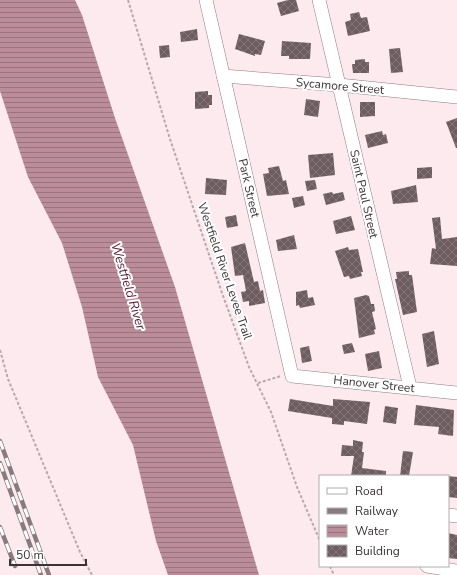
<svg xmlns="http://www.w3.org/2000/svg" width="457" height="575" viewBox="0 0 457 575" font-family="'Nunito Sans',sans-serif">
  <defs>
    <pattern id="water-rules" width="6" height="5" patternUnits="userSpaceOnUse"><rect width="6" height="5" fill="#bb8c9a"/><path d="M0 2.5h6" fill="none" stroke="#99737e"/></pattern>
    <pattern id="building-cross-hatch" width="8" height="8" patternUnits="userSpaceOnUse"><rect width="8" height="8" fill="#6d5d61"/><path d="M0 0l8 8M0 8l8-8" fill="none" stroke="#837679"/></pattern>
  </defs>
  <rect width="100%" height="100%" fill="#fdeaef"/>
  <path fill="url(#water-rules)" d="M0 0H75L82 15 115 118 175 287 259 575H168L156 541 133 445 98 377 82 307 62 243 28 177 0 91Z"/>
  <g fill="url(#building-cross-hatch)">
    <path d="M288 0H296L299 11 281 16 277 3Z"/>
    <path d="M359 12 361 18 367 17 370 31 348 36 345 22 351 20 350 14Z"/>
    <path d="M197 29 198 40 181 42 180 32Z"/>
    <path d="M239 34 265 41 261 55 255 54V56L235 49Z"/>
    <path d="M282 41 311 43 310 59H289V56H281Z"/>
    <path d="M169 45 170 57 160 58 159 46Z"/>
    <path d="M400 48 403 72 391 73 389 49Z"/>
    <path d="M365 59V62H369V73H353L352 64H355V60Z"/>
    <path d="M208 91V95H212V105H209V108L195 109V92Z"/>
    <path d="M306 99 320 101 318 117 304 115Z"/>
    <path d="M360 102H375V116L360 117Z"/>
    <path d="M457 118V148H456L446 122Z"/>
    <path d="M382 131 383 135 386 134 388 143 368 148 365 135Z"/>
    <path d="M333 153 335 175 310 178 308 155Z"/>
    <path d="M279 166 283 181 286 180 289 194 267 196 263 174 269 173 268 168Z"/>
    <path d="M432 167V178L417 179V168Z"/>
    <path d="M206 178 227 180 226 195 205 194Z"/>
    <path d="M315 180 317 189 307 191 305 181Z"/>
    <path d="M416 185 418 202 393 204 391 191Z"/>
    <path d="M332 192 333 194 343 192 345 200 326 205 323 194Z"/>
    <path d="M303 196 305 205 294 208 292 198Z"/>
    <path d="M236 215 238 226 227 228 225 217Z"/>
    <path d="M351 216 355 230 336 234 333 221Z"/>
    <path d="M440 217 442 239 457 237V266L430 264 432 248 436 249 432 218Z"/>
    <path d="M294 235 297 249 278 251 276 240Z"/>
    <path d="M245 243 254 282 258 281 260 291 263 290 265 303 249 306V301L243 302 241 292 246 291 243 275 235 276 231 247Z"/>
    <path d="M348 247 349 250 358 249 363 272H361L362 276 350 279 349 276 344 277 335 251Z"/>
    <path d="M409 271V275H412L417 312 403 315 395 279H397L396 272Z"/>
    <path d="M307 290 308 298 313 297 315 305 300 308 299 305 296 306V292Z"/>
    <path d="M366 295 369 296 371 304H374L375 311 372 312 376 329 374 330 375 334 359 338 354 298Z"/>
    <path d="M434 331 439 364 427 367 422 334Z"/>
    <path d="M352 343 355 352 344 354 342 345Z"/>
    <path d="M309 346 312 361 302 363 300 348Z"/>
    <path d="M379 351 382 368 368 371 365 354Z"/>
    <path d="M290 399 333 406V399L370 402 367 424 344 421V425L332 424V418L288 411Z"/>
    <path d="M416 405 454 410 453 436 438 434 439 427 414 425Z"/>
    <path d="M385 406 398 408 396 424 383 422Z"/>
    <path d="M353 440 363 442 362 452H364L362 468 386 471V476H351L354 456H341L342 445 353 446Z"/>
    <path d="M403 451 413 452 409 476H400Z"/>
    <path d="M448 476 457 477V498L448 497Z"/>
    <path d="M448 533 457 535V559L448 558Z"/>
  </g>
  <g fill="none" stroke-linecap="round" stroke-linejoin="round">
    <defs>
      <g id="minor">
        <path d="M206 0 292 376 457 393"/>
        <path d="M319 0 410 387"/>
        <path d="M223 76 339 85 457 97"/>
        <path d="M448 515 457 516"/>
        <path d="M427 566 457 571"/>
      </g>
    </defs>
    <use href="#minor" stroke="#8d7c81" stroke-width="14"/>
    <g stroke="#b7a9ad" stroke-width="2" stroke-dasharray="3 2" stroke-linecap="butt">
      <path d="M128 0 170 139 222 293 249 367 271 412 297 487 320 541"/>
      <path d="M0 350 8 379 80 552 92 575"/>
      <path d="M258 383 281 376"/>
      <path d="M330 566 334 575"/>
    </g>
    <use href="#minor" stroke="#fff" stroke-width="13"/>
    <defs>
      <g id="rail">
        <path d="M0 441 49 575"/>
        <path d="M0 463 41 575"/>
        <path d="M0 527 15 566"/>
      </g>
    </defs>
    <use href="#rail" stroke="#877b7e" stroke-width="4.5"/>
    <use href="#rail" stroke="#fff" stroke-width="3" stroke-dasharray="9" stroke-linecap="butt"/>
  </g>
  <g text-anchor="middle" stroke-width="4" stroke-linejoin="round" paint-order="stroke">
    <g font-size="12" fill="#3a3335" stroke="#fff">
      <text transform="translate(340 86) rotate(5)" y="4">Sycamore Street</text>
      <text transform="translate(249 188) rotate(77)" y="4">Park Street</text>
      <text transform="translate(364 194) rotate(77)" y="4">Saint Paul Street</text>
      <text transform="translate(225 271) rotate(71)" y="4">Westfield River Levee Trail</text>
      <text transform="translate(374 384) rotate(6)" y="4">Hanover Street</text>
    </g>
    <g font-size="13" font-style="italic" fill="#571d33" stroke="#fff">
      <text transform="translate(129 286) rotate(73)" y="5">Westfield River</text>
    </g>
  </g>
  <rect x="319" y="475" width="130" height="92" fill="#ffffff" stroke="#b0adae"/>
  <rect x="327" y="488" width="20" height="6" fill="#ffffff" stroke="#b0adae"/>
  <text x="355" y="495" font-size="12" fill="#3a3335">Road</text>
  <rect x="327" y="508" width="20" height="6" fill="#877b7e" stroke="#b0adae"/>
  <text x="355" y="515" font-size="12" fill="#3a3335">Railway</text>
  <rect x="327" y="525" width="20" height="12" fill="url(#water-rules)" stroke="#b0adae"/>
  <text x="355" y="535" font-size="12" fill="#3a3335">Water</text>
  <rect x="327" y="545" width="20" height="12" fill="url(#building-cross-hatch)" stroke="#b0adae"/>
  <text x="355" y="555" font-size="12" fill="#3a3335">Building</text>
  <path d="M10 559v6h76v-6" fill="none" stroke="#3a3335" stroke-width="2"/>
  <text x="16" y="559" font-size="12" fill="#3a3335" stroke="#ffffff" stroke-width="3" paint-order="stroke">50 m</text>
</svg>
